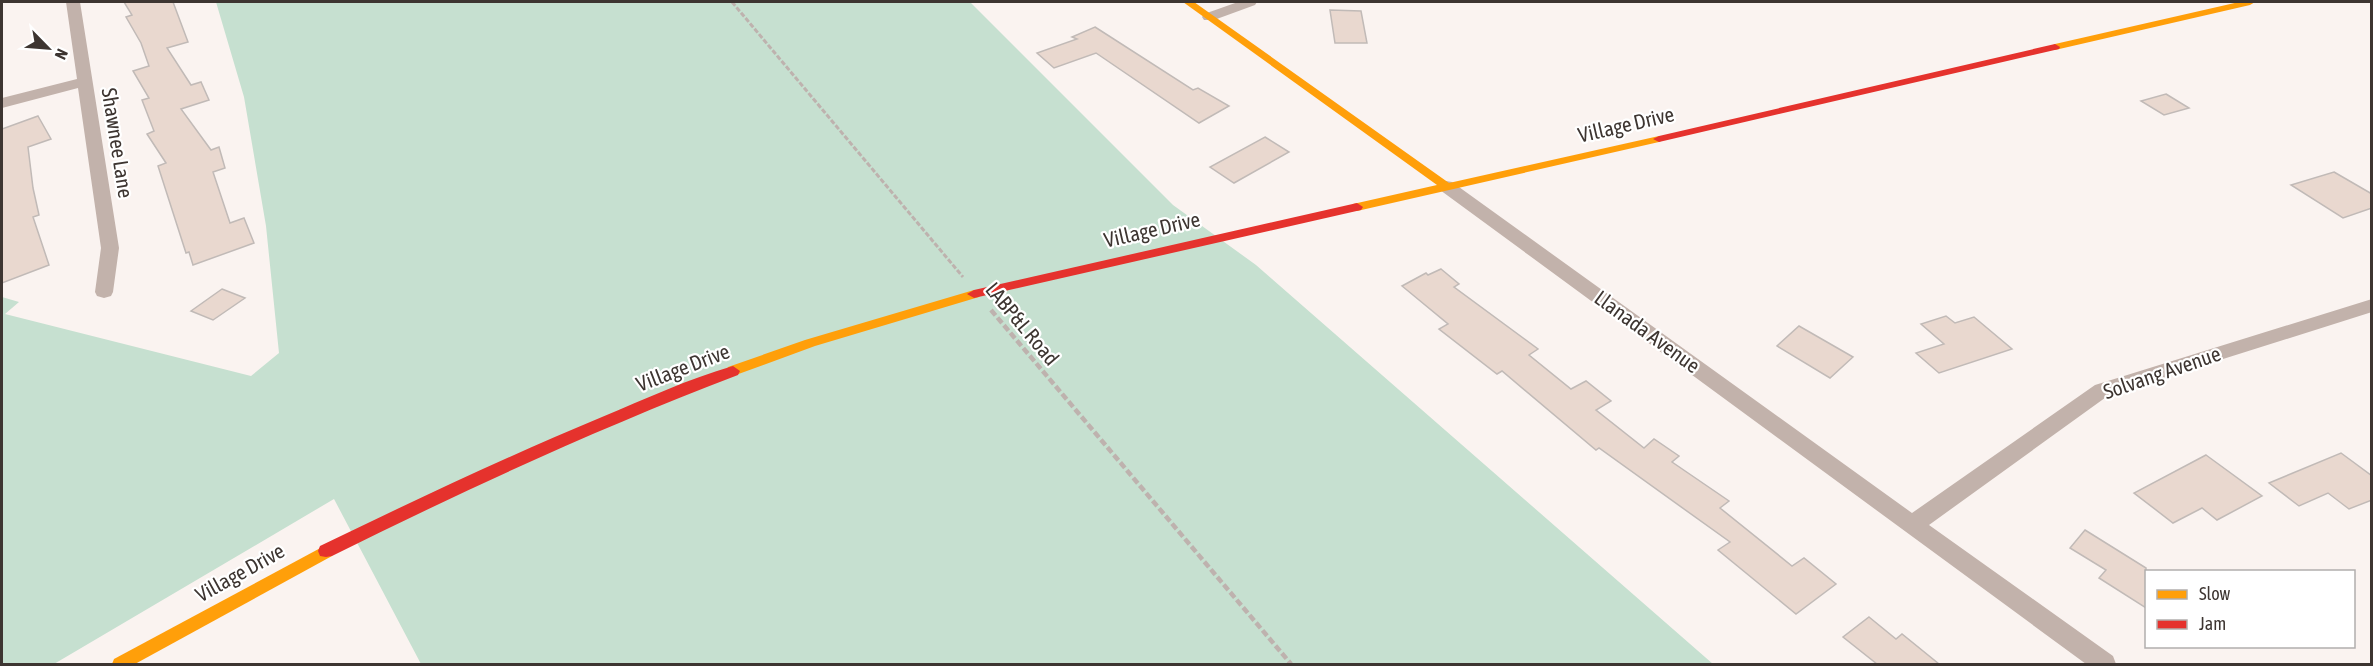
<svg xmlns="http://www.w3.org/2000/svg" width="2373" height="666" viewBox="0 0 2373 666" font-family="'Asap Condensed',sans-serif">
  <rect width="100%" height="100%" fill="#faf3f0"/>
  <path fill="#c6e0d0" d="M216 2H970L1173 205 1256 265 1713 664H421L334 499 54 664H2V297L19 302 5 314 251 376 279 353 266 226 244 97Z"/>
  <g fill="#e9d8cf" stroke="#c1bab7" stroke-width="1.5">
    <path d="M124 2H173L188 42 167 48 191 85 201 82 209 100 181 109 211 150 219 147 225 168 213 172 230 223 244 218 254 243 193 265 189 252 186 253 158 166 166 163 147 134 154 131 142 100 149 98 133 71 149 66 141 43 126 17 132 15Z"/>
    <path d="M1330 10 1361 11 1367 43H1335Z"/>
    <path d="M1095 27 1193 90 1198 88 1229 106 1199 123 1096 53 1054 68 1037 53 1077 39 1072 37Z"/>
    <path d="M2166 94 2189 108 2164 115 2141 101Z"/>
    <path d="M38 116 51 139 28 147 33 188 39 215 33 217 49 265 2 283V129Z"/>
    <path d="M1265 137 1289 152 1234 183 1210 167Z"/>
    <path d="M2334 172 2372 194V208L2343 218 2291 185Z"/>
    <path d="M1441 269 1459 284 1454 287 1538 349 1529 355 1571 389 1586 381 1611 401 1596 410 1644 448 1654 439 1679 456 1672 462 1729 501 1720 508 1792 566 1804 558 1836 584 1796 614 1718 550 1730 542 1599 448 1596 450 1502 371 1497 374 1439 329 1448 324 1402 286 1426 273 1428 275Z"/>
    <path d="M222 289 245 298 213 320 191 311Z"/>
    <path d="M1946 316 1955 323 1974 317 2012 349 1939 373 1916 353 1944 344 1921 324Z"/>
    <path d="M1799 326 1853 357 1830 378 1777 346Z"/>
    <path d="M2341 453 2372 476V500L2349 509 2328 493 2299 506 2269 483Z"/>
    <path d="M2206 455 2262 496 2217 520 2202 508 2173 523 2134 493Z"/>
    <path d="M2085 530 2146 568V608L2099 578 2106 570 2070 548Z"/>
    <path d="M1869 617 1896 639 1902 634 1939 664H1877L1843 637Z"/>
  </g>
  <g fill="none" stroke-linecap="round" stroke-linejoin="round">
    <path stroke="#beb2ae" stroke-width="3" stroke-dasharray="5 2" stroke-linecap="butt" d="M732 2 963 277"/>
    <path stroke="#beb2ae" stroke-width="4.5" stroke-dasharray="7 3" stroke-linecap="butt" d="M991 310 1291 664"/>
    <g fill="#c2b2ab" fill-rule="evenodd">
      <path d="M66 2H80L119 248 113 292 111 296 104 298 97 296 95 292 101 248 78 88 2 108V98L77 79Z"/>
      <path d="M1238 2H1257L1255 5 1214 20H1204L1202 17 1204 14Z"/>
      <path d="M1446 181 1452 182 1912 513 2095 385 2372 299V312L2109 395 1929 525 2113 656 2116 664H2086L1440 190 1437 186 1440 182Z"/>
    </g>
    <g fill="#ff9f0a" fill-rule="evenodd">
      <path d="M1183 2H1194L1449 183 1659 136 1665 139 1659 142 1357 211 1353 210 1351 207 1353 204 1437 185Z"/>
      <path d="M2239 2H2255L2250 5 2055 50 2050 47 2055 44Z"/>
      <path d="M974 290 979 291 981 294 979 297 815 346 733 376 726 371 728 367 805 340Z"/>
      <path d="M326 545 332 546 334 551 332 556 135 664H112L114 659Z"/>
    </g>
    <g fill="#e5322d" fill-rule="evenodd">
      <path d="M2055 44 2060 47 2059 49 1659 142 1653 139 1659 136Z"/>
      <path d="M1357 203 1363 207 1361 210 974 298 967 294 974 290Z"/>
      <path d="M733 366 740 371 738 375C599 428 465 490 332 556L326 557 320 556 318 551 320 546C413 501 506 457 602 417 645 399 688 379 733 366Z"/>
    </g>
  </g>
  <g text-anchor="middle" stroke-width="4.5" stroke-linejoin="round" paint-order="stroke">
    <g font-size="21" fill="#3d3531" stroke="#fff">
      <text transform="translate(1626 125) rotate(-13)" y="7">Village Drive</text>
      <text transform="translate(117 143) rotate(81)" y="7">Shawnee Lane</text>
      <text transform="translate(1152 230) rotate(-13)" y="7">Village Drive</text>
      <text transform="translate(1022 324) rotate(50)" y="7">LABP&amp;L Road</text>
      <text transform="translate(1647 332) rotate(36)" y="7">Llanada Avenue</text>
      <text transform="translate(683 368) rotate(-21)" y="7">Village Drive</text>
      <text transform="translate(2162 373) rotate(-19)" y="7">Solvang Avenue</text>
      <text transform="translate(240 573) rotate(-29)" y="7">Village Drive</text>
    </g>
  </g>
  <rect width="2373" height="666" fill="none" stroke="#3d3531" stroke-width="6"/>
  <rect x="2145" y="570" width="210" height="78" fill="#ffffff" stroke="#b1aead" stroke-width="1.5"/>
  <rect x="2157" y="590" width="30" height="9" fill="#ff9f0a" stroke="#b1aead" stroke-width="1.5"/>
  <text x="2199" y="600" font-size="18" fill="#3d3531">Slow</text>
  <rect x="2157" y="620" width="30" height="9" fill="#e5322d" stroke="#b1aead" stroke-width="1.5"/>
  <text x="2199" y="630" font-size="18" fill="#3d3531">Jam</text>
  <g transform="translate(48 48) rotate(115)" stroke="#ffffff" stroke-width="4.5" paint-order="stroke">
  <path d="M0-4.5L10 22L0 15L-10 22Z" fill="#3d3531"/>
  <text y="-9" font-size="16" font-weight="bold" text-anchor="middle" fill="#3d3531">N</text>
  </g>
</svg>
